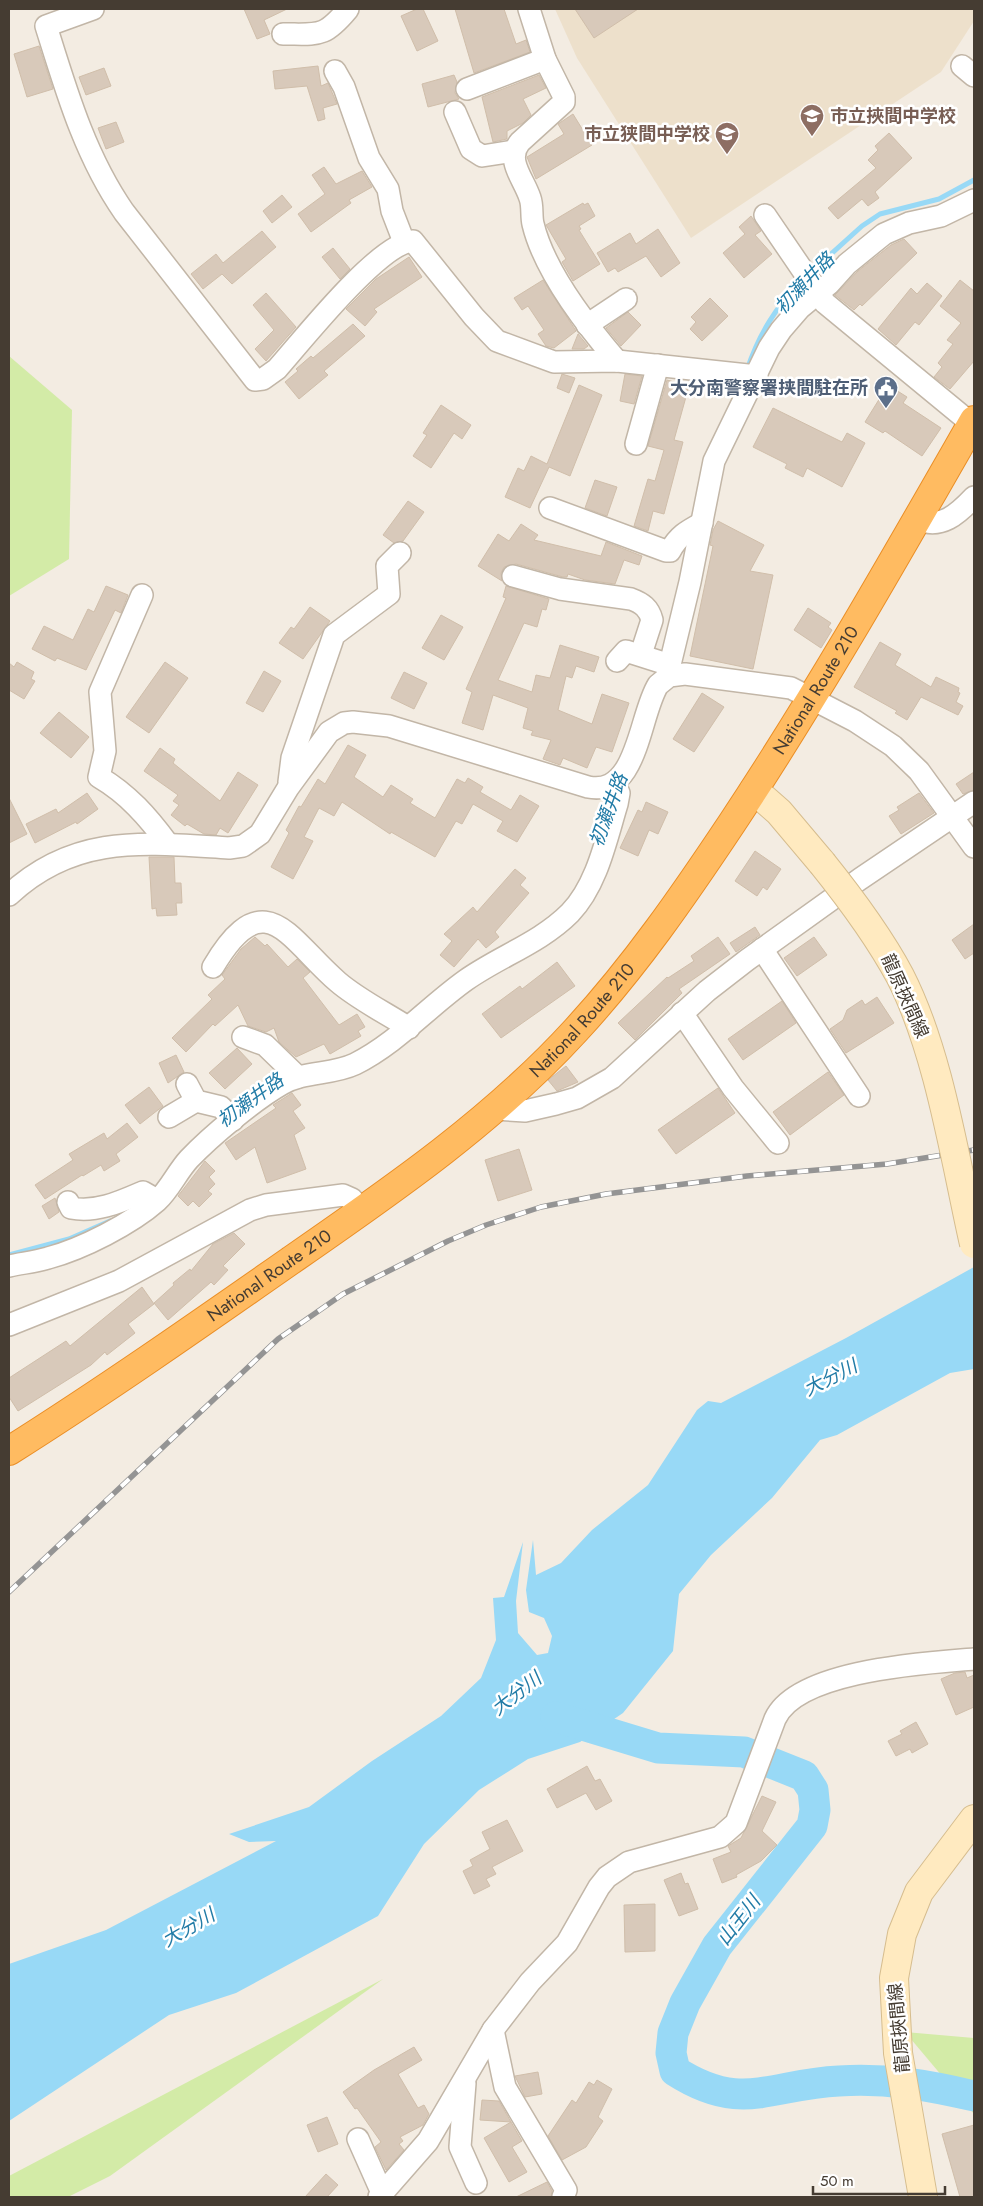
<svg xmlns="http://www.w3.org/2000/svg" width="983" height="2206" viewBox="0 0 983 2206" font-family="Jost,'Noto Sans JP',sans-serif">
  <rect width="100%" height="100%" fill="#f3ece2"/>
  <path fill="#ede0cb" d="M555 9H974V21L941 72 691 238 577 58Z"/>
  <g fill="#d3eba7">
    <path d="M9 356 72 410 69 559 9 596Z"/>
    <path d="M383 1979 110 2176 68 2197H9V2176Z"/>
    <path d="M905 2032 974 2038V2114Z"/>
  </g>
  <path fill="#98d9f6" d="M974 1267V1369L950 1373 837 1435 820 1440 772 1498 711 1555 679 1594 673 1651 623 1713 580 1742 528 1759 479 1790 424 1844 378 1916 236 1993 169 2015 9 2121V1964L106 1930 276 1841 249 1842 229 1834 309 1807 372 1761 441 1716 481 1678 496 1640 493 1598 504 1597 523 1542 516 1601 518 1633 537 1655 548 1653 552 1636 544 1618 529 1612 526 1590 533 1540 536 1575 561 1563 592 1530 648 1485 697 1410 708 1401 721 1403 846 1338Z"/>
  <g fill="none" stroke-linecap="round" stroke-linejoin="round">
    <g stroke="#98d9f6" stroke-width="5">
      <path d="M810 273 862 226 880 214 939 199 974 180"/>
      <path d="M747 370C759 334 776 307 802 280"/>
      <path d="M9 1255 69 1239 110 1221"/>
    </g>
    <path stroke="#98d9f6" stroke-width="31" d="M556 1717 658 1748 744 1752 804 1776 813 1790 815 1810 812 1826 717 1946 685 2003 673 2033 671 2053 675 2071C742 2114 770 2084 839 2081 887 2078 927 2085 974 2096"/>
  </g>
  <g fill="#d8c9ba" stroke="#d0beaa">
    <path d="M244 9H287L264 20 270 34 257 39Z"/>
    <path d="M417 9H423L438 41 417 51 401 16Z"/>
    <path d="M455 9H504L516 44 526 40 530 52 474 73Z"/>
    <path d="M575 9H638L594 38Z"/>
    <path d="M39 46 53 89 27 97 14 54Z"/>
    <path d="M318 66 321 86 328 83 337 104 323 108 325 119 318 121 307 86 275 89 273 71Z"/>
    <path d="M104 68 111 86 86 95 79 77Z"/>
    <path d="M454 75 457 82 455 93 459 99 428 107 422 84Z"/>
    <path d="M539 75 546 88 523 99 531 115 523 123 507 131V139L493 142 482 97Z"/>
    <path d="M573 114 592 145 536 179 527 157 564 134 558 124Z"/>
    <path d="M116 122 124 142 106 149 98 128Z"/>
    <path d="M889 133 912 158 875 192 879 198 868 206 862 199 838 219 828 208 876 168 868 160 878 150 875 146Z"/>
    <path d="M324 167 336 184 362 171 372 187 349 200 351 203 311 232 298 214 325 194 312 175Z"/>
    <path d="M282 195 292 207 272 223 263 211Z"/>
    <path d="M583 203 584 205 588 203 595 216 579 226 581 229 579 230 600 264 573 281 562 262 566 259 546 225Z"/>
    <path d="M751 216 761 231 755 235 772 254 744 278 723 253 745 234 739 227Z"/>
    <path d="M658 229 680 263 661 277 646 256 618 272 615 268 608 272 597 253 630 233 636 244Z"/>
    <path d="M262 231 276 247 232 284 222 274 203 289 191 274 216 254 223 263Z"/>
    <path d="M904 239 917 253 862 306 860 304 854 310 835 295 858 271 891 245Z"/>
    <path d="M333 248 350 269 340 279 322 257Z"/>
    <path d="M409 257 422 277 374 309 377 312 365 326 346 309 376 279Z"/>
    <path d="M543 280 576 331 554 348 546 346 538 334 544 330 528 306 522 310 514 298Z"/>
    <path d="M960 280 974 291V361L950 389 934 377 942 367 938 363 953 344 947 340 961 323 940 306Z"/>
    <path d="M927 283 942 296 919 325 915 322 896 345 878 329 911 288 917 294Z"/>
    <path d="M266 293 296 327 266 361 255 349 274 330 253 305Z"/>
    <path d="M710 298 728 316 702 341 690 329 696 322 691 317Z"/>
    <path d="M628 312 641 325 621 346 606 328Z"/>
    <path d="M353 324 365 336 324 371 328 375 299 399 285 382 298 371 296 369 311 356 313 358Z"/>
    <path d="M578 334 588 346 584 349H572Z"/>
    <path d="M562 374 575 378 569 393 557 388Z"/>
    <path d="M625 374 642 376 634 404 620 401Z"/>
    <path d="M667 380 689 386 674 440 683 442 664 514 653 511 648 531 634 526 648 479 655 481 664 450 648 446Z"/>
    <path d="M579 385 602 395 570 476 549 467 530 508 505 497 518 468 524 471 531 456 547 464Z"/>
    <path d="M888 385 907 397 903 403 941 428 922 456 885 431 883 433 865 422Z"/>
    <path d="M441 405 471 425 462 439 454 433 431 468 413 456 427 435 423 433Z"/>
    <path d="M773 408 842 442 847 433 865 443 842 487 807 468 803 477 785 468 787 464 753 447Z"/>
    <path d="M595 480 617 487 607 516 585 508Z"/>
    <path d="M408 501 424 512 403 541 394 543 383 535Z"/>
    <path d="M718 521 764 545 750 571 773 575 753 669 690 656 713 546 710 545 713 530Z"/>
    <path d="M521 524 538 535 534 540 601 556 606 542 642 556 639 565 624 560 615 584 585 580 568 574 567 577H563L516 564 504 567 501 573 502 581 478 566 498 534 509 541Z"/>
    <path d="M106 586 128 595 121 613 115 610 86 670 57 658 55 661 32 649 44 626 73 640 88 609 94 612Z"/>
    <path d="M506 586 549 599 546 610 542 609 537 627 524 623 498 680 532 692 536 675 550 678 560 645 599 657 594 672 576 666 572 678 566 676 558 710 592 724 602 694 629 703 612 752 596 747 587 768 563 758 560 765 543 759 551 740 531 735 533 731 523 728 528 708 493 695 483 730 462 723 472 692 466 689 506 598 503 597Z"/>
    <path d="M310 607 330 621 303 659 279 643 291 627 294 629Z"/>
    <path d="M808 608 831 623 828 627 832 630 821 648 794 630Z"/>
    <path d="M441 615 463 627 444 660 422 648Z"/>
    <path d="M880 642 901 654 895 665 931 687 936 677 959 688 958 692 960 693 956 702 963 706 958 715 921 697 907 720 895 713 897 711 854 687Z"/>
    <path d="M17 662 34 672 31 679 35 681 24 699 9 690V663L14 667Z"/>
    <path d="M165 662 188 678 149 733 126 717Z"/>
    <path d="M264 671 281 681 263 712 246 703Z"/>
    <path d="M404 672 427 683 414 709 391 698Z"/>
    <path d="M702 693 724 707 694 752 673 739Z"/>
    <path d="M59 712 89 737 71 758 40 733Z"/>
    <path d="M348 745 366 755 354 777 383 797 391 785 413 799 410 803 435 818 457 779 465 783 468 778 483 787 480 792 511 810 520 795 539 806 517 842 497 831 503 821 473 804 462 824 456 821 435 857 391 832 390 834 342 802 334 816 319 808 304 837 313 841 293 879 271 867 289 833 286 830 299 806 301 807 318 779 325 784Z"/>
    <path d="M160 748 175 759 173 763 220 801 238 772 258 785 228 833 220 828 216 835 204 834 187 824 185 826 171 815 179 805 173 801 178 795 144 771Z"/>
    <path d="M974 772V790L963 794 956 784Z"/>
    <path d="M87 793 98 809 77 824 76 822 35 843 26 824 56 809 58 813Z"/>
    <path d="M919 793 934 813 901 834 889 816 899 810 897 807Z"/>
    <path d="M9 798 27 834 9 843Z"/>
    <path d="M646 802 668 812 658 834 649 830 638 856 620 848 638 810 642 812Z"/>
    <path d="M755 851 781 869 767 890 763 887 757 896 735 881Z"/>
    <path d="M149 857H174L175 883H181L182 903H176L177 915 157 916 156 908 152 909Z"/>
    <path d="M515 869 526 878 520 885 529 893 495 932 499 937 486 948 478 939 454 967 440 955 452 941 444 934 473 907 477 912Z"/>
    <path d="M974 924V953L965 959 952 940Z"/>
    <path d="M755 927 760 935 736 952 730 943Z"/>
    <path d="M255 937 265 946 267 944 288 967 297 959 310 972 303 978 339 1025 357 1014 365 1027 358 1031 361 1036 330 1054 324 1044 296 1057 279 1042 274 1028 266 1032 248 1026 238 1005 215 1026 213 1024 186 1052 172 1038 212 999 208 995 225 979 222 975 241 949Z"/>
    <path d="M718 937 730 954 679 989 682 993 635 1040 618 1023 667 977 668 978 694 961 691 956Z"/>
    <path d="M814 937 827 955 797 976 784 958Z"/>
    <path d="M557 962 575 986 501 1038 482 1014 520 986 522 989Z"/>
    <path d="M877 997 894 1023 846 1053 830 1029 843 1020 847 1010 862 1000 865 1005Z"/>
    <path d="M782 1001 796 1023 743 1060 728 1039Z"/>
    <path d="M237 1048 252 1064 225 1089 209 1073Z"/>
    <path d="M176 1055 184 1072 168 1083 159 1063Z"/>
    <path d="M566 1066 578 1082 557 1091 548 1080Z"/>
    <path d="M828 1072 844 1095 790 1135 773 1112Z"/>
    <path d="M149 1087 163 1106 140 1124 125 1105Z"/>
    <path d="M718 1088 735 1113 676 1154 658 1130Z"/>
    <path d="M292 1093 301 1105 293 1111 305 1128 294 1135 306 1169 267 1183 255 1147 236 1160 225 1143 276 1108 273 1105Z"/>
    <path d="M127 1123 138 1137 116 1154 120 1161 104 1171 101 1165 83 1176 82 1175 45 1199 35 1185 73 1160 69 1154 104 1133 107 1139Z"/>
    <path d="M519 1149 532 1190 498 1201 485 1160Z"/>
    <path d="M205 1161 215 1171 209 1177 215 1184 208 1191 212 1194 199 1207 193 1201 188 1206 178 1196Z"/>
    <path d="M55 1198 59 1212 49 1219 42 1206Z"/>
    <path d="M234 1233 245 1244 223 1266 228 1270 214 1285 211 1282 168 1320 154 1303 174 1285 173 1283 190 1269 191 1271 213 1244Z"/>
    <path d="M142 1287 154 1304 128 1324 135 1333 107 1355 105 1352 91 1365 18 1411 9 1397V1378L66 1341 70 1346Z"/>
    <path d="M965 1672 967 1678 974 1675V1707L956 1715 941 1679 955 1673Z"/>
    <path d="M916 1722 928 1744 912 1753 910 1749 896 1756 888 1741 902 1734 900 1731Z"/>
    <path d="M587 1766 595 1781 600 1779 612 1801 596 1810 586 1793 557 1808 547 1789Z"/>
    <path d="M762 1796 776 1802 762 1831 777 1845 761 1861 736 1875 737 1877 722 1883 713 1859 731 1852 728 1846 741 1838Z"/>
    <path d="M507 1820 523 1851 492 1867 496 1874 486 1879 490 1886 474 1894 463 1871 473 1866 470 1860 490 1849 482 1832Z"/>
    <path d="M681 1873 685 1884 688 1883 698 1909 679 1916 664 1880Z"/>
    <path d="M655 1904V1951L625 1952 624 1905Z"/>
    <path d="M414 2047 422 2060 398 2074 418 2108 424 2105 429 2114 423 2125 400 2137 403 2141 399 2144 404 2150 386 2170 375 2147 381 2142 357 2108 355 2109 343 2092 374 2070Z"/>
    <path d="M538 2072 542 2094 525 2097 515 2076Z"/>
    <path d="M597 2080 612 2089 598 2117 603 2121 586 2147 562 2160 548 2136 572 2100 576 2103 589 2082 594 2085Z"/>
    <path d="M482 2100 499 2101 511 2122 480 2120Z"/>
    <path d="M327 2117 338 2144 318 2152 307 2125Z"/>
    <path d="M511 2122 522 2141 512 2147 527 2172 509 2182 484 2138Z"/>
    <path d="M974 2125V2197H960L942 2134Z"/>
    <path d="M326 2174 338 2185 327 2197H305Z"/>
    <path d="M547 2182 552 2191 551 2197H516Z"/>
  </g>
  <g fill="none" stroke-linecap="round" stroke-linejoin="round">
    <defs>
      <g id="street">
        <path d="M93 9 46 26C66 90 85 156 124 212L255 380 263 379 277 369C302 341 379 243 413 241L474 317 497 341 554 362 617 361 757 376"/>
        <path d="M529 9 545 59 564 97V102L520 142C505 160 524 179 530 198 533 206 531 216 533 224 544 270 587 326 617 361"/>
        <path d="M283 34C319 34 324 38 348 9"/>
        <path d="M962 66 974 76"/>
        <path d="M335 71 344 87 369 158 388 189 392 211 404 242"/>
        <path d="M467 89 545 59"/>
        <path d="M455 112 471 149 482 156 514 151"/>
        <path d="M765 215 825 303 972 424"/>
        <path d="M587 325 626 299"/>
        <path d="M636 444 658 365"/>
        <path d="M550 508 666 551H670C678 536 687 531 702 523"/>
        <path d="M917 519C941 530 958 514 974 497"/>
        <path d="M513 576 560 589 631 599C642 603 649 608 652 620L641 654"/>
        <path d="M142 595 100 692 105 751 99 777C128 794 148 817 168 844"/>
        <path d="M617 661 626 651 670 665"/>
        <path d="M667 677 690 582 714 461 769 348 781 330 800 308 829 284 847 264 884 234 909 223 941 216 974 200"/>
        <path d="M289 782 292 758 334 635 389 594 387 566 400 553"/>
        <path d="M9 895C75 833 146 843 229 848L243 846 260 834 288 788 329 732 344 723 353 722 389 726 588 787C638 797 639 715 658 685L669 676 685 674 791 688 855 721 893 746 919 771 974 847"/>
        <path d="M762 949 859 1096"/>
        <path d="M213 967C265 879 289 940 338 982 359 1000 386 1013 409 1028"/>
        <path d="M682 1013 733 1088 778 1143"/>
        <path d="M243 1037 265 1045 298 1077"/>
        <path d="M187 1084 196 1101 221 1107 233 1120"/>
        <path d="M494 1109 525 1111 556 1104 577 1098 612 1078 707 991 747 960 860 879 974 802"/>
        <path d="M169 1117 196 1101"/>
        <path d="M68 1202 71 1208C96 1213 120 1202 143 1192L157 1200"/>
        <path d="M9 1266C22 1263 35 1262 48 1258 82 1249 131 1224 157 1201 170 1189 177 1172 189 1159 211 1136 254 1100 282 1084 304 1071 332 1075 355 1064 397 1043 428 1007 466 980 500 956 540 943 570 913 597 885 606 840 617 804L619 793 615 784"/>
        <path d="M9 1325 119 1281 250 1210 266 1205 343 1195 352 1199 361 1212"/>
        <path d="M493 2030 505 2087 566 2190 563 2197"/>
        <path d="M465 2083 460 2147 476 2183"/>
        <path d="M358 2139 382 2193"/>
        <path d="M379 2197 428 2141 493 2030 530 1982 567 1943 599 1887 607 1877 629 1862 720 1837 736 1823 775 1719C797 1670 926 1663 974 1659"/>
      </g>
      <g id="secondary">
        <path d="M754 790 779 812 822 863"/>
        <path d="M923 2197 898 2053 894 1978 902 1934 919 1892 974 1819"/>
      </g>
      <g id="highway">
        <path id="s1" d="M9 1451C104 1391 197 1326 290 1261 391 1191 493 1121 576 1030 635 966 684 895 732 823 819 692 896 556 974 420"/>
      </g>
    </defs>
    <use href="#street" stroke="#c2b6a7" stroke-width="24"/>
    <use href="#secondary" stroke="#d6bd8e" stroke-width="30"/>
    <use href="#highway" stroke="#ea8e26" stroke-width="30"/>
    <use href="#street" stroke="#fff" stroke-width="21"/>
    <use href="#secondary" stroke="#ffeac0" stroke-width="28"/>
    <use href="#highway" stroke="#ffbb61" stroke-width="28"/>
    <defs>
      <path id="rail" d="M9 1592 278 1339 343 1294 448 1241 486 1225 541 1207 606 1194 747 1176 887 1164 974 1150"/>
    </defs>
    <use href="#rail" stroke="#949494" stroke-width="5.5"/>
    <use href="#rail" stroke="#fff" stroke-width="4" stroke-dasharray="11" stroke-linecap="butt"/>
    <defs>
      <path id="secondary-bridge" d="M822 863C851 899 878 935 900 976 939 1052 955 1160 974 1244"/>
    </defs>
    <use href="#secondary-bridge" stroke="#d6bd8e" stroke-width="30" stroke-linecap="butt"/>
    <use href="#secondary-bridge" stroke="#ffeac0" stroke-width="28"/>
  </g>
  <defs>
    <symbol id="school-pin" viewBox="-11 -11 22 30"><path d="M0 17L-7.5 6A9.5 9.5 0 1 1 7.5 6Z" fill="#8d6e63" stroke="#fff"/><path d="M0-5L7-2L0 1L-7-2ZM-4 1L0 2.5L4 1V4Q0 6-4 4Z" fill="#fff"/></symbol>
    <symbol id="civic-pin" viewBox="-11 -11 22 30"><path d="M0 17L-7.5 6A9.5 9.5 0 1 1 7.5 6Z" fill="#5c6f8a" stroke="#fff"/><path d="M-.6-6.5H3V-4.5H.6V-3L4-1V1h2V6H-6V1h2V-1L-.6-3ZM-1.2 2.5V6h2.4V2.5Z" fill="#fff"/></symbol>
  </defs>
  <g fill-rule="evenodd">
    <use href="#school-pin" x="798" y="102" width="28" height="38"/>
    <use href="#school-pin" x="713" y="120" width="28" height="38"/>
    <use href="#civic-pin" x="872" y="374" width="28" height="38"/>
  </g>
  <g text-anchor="middle" stroke-width="5" stroke-linejoin="round" paint-order="stroke">
    <g font-size="18" font-weight="bold" fill="#785e54" stroke="#fff" text-anchor="start">
      <text x="830" y="122">市立挾間中学校</text>
      <text x="710" y="140" text-anchor="end">市立狭間中学校</text>
    </g>
    <g font-size="18" font-weight="bold" fill="#4e5e75" stroke="#fff" text-anchor="end">
      <text x="868" y="394">大分南警察署挟間駐在所</text>
    </g>
    <g font-size="18" fill="#453c32" stroke="#fff">
      <text dy="6" stroke="none"><textPath href="#s1" startOffset="1124">National Route 210</textPath></text>
      <text transform="translate(905 996) rotate(66)" y="6">龍原挾間線</text>
      <text dy="6" stroke="none"><textPath href="#s1" startOffset="719">National Route 210</textPath></text>
      <text dy="6" stroke="none"><textPath href="#s1" startOffset="314">National Route 210</textPath></text>
      <text transform="translate(899 2028) rotate(-95)" y="6">龍原挾間線</text>
    </g>
    <g font-size="19" font-style="italic" fill="#227ca7" stroke="#fff">
      <text transform="translate(804 283) rotate(-46)" y="7">初瀬井路</text>
      <text transform="translate(608 810) rotate(-70)" y="7">初瀬井路</text>
      <text transform="translate(250 1100) rotate(-36)" y="7">初瀬井路</text>
      <text transform="translate(830 1377) rotate(-27)" y="7">大分川</text>
      <text transform="translate(516 1693) rotate(-38)" y="7">大分川</text>
      <text transform="translate(738 1920) rotate(-52)" y="7">山王川</text>
      <text transform="translate(188 1927) rotate(-30)" y="7">大分川</text>
    </g>
  </g>
  <rect width="983" height="2206" fill="none" stroke="#453c32" stroke-width="20"/>
  <path d="M813 2186v8h132v-8" fill="none" stroke="#453c32" stroke-width="2.5"/>
  <text x="820" y="2186" font-size="15" fill="#453c32" stroke="#ffffff" stroke-width="4" paint-order="stroke">50 m</text>
</svg>
